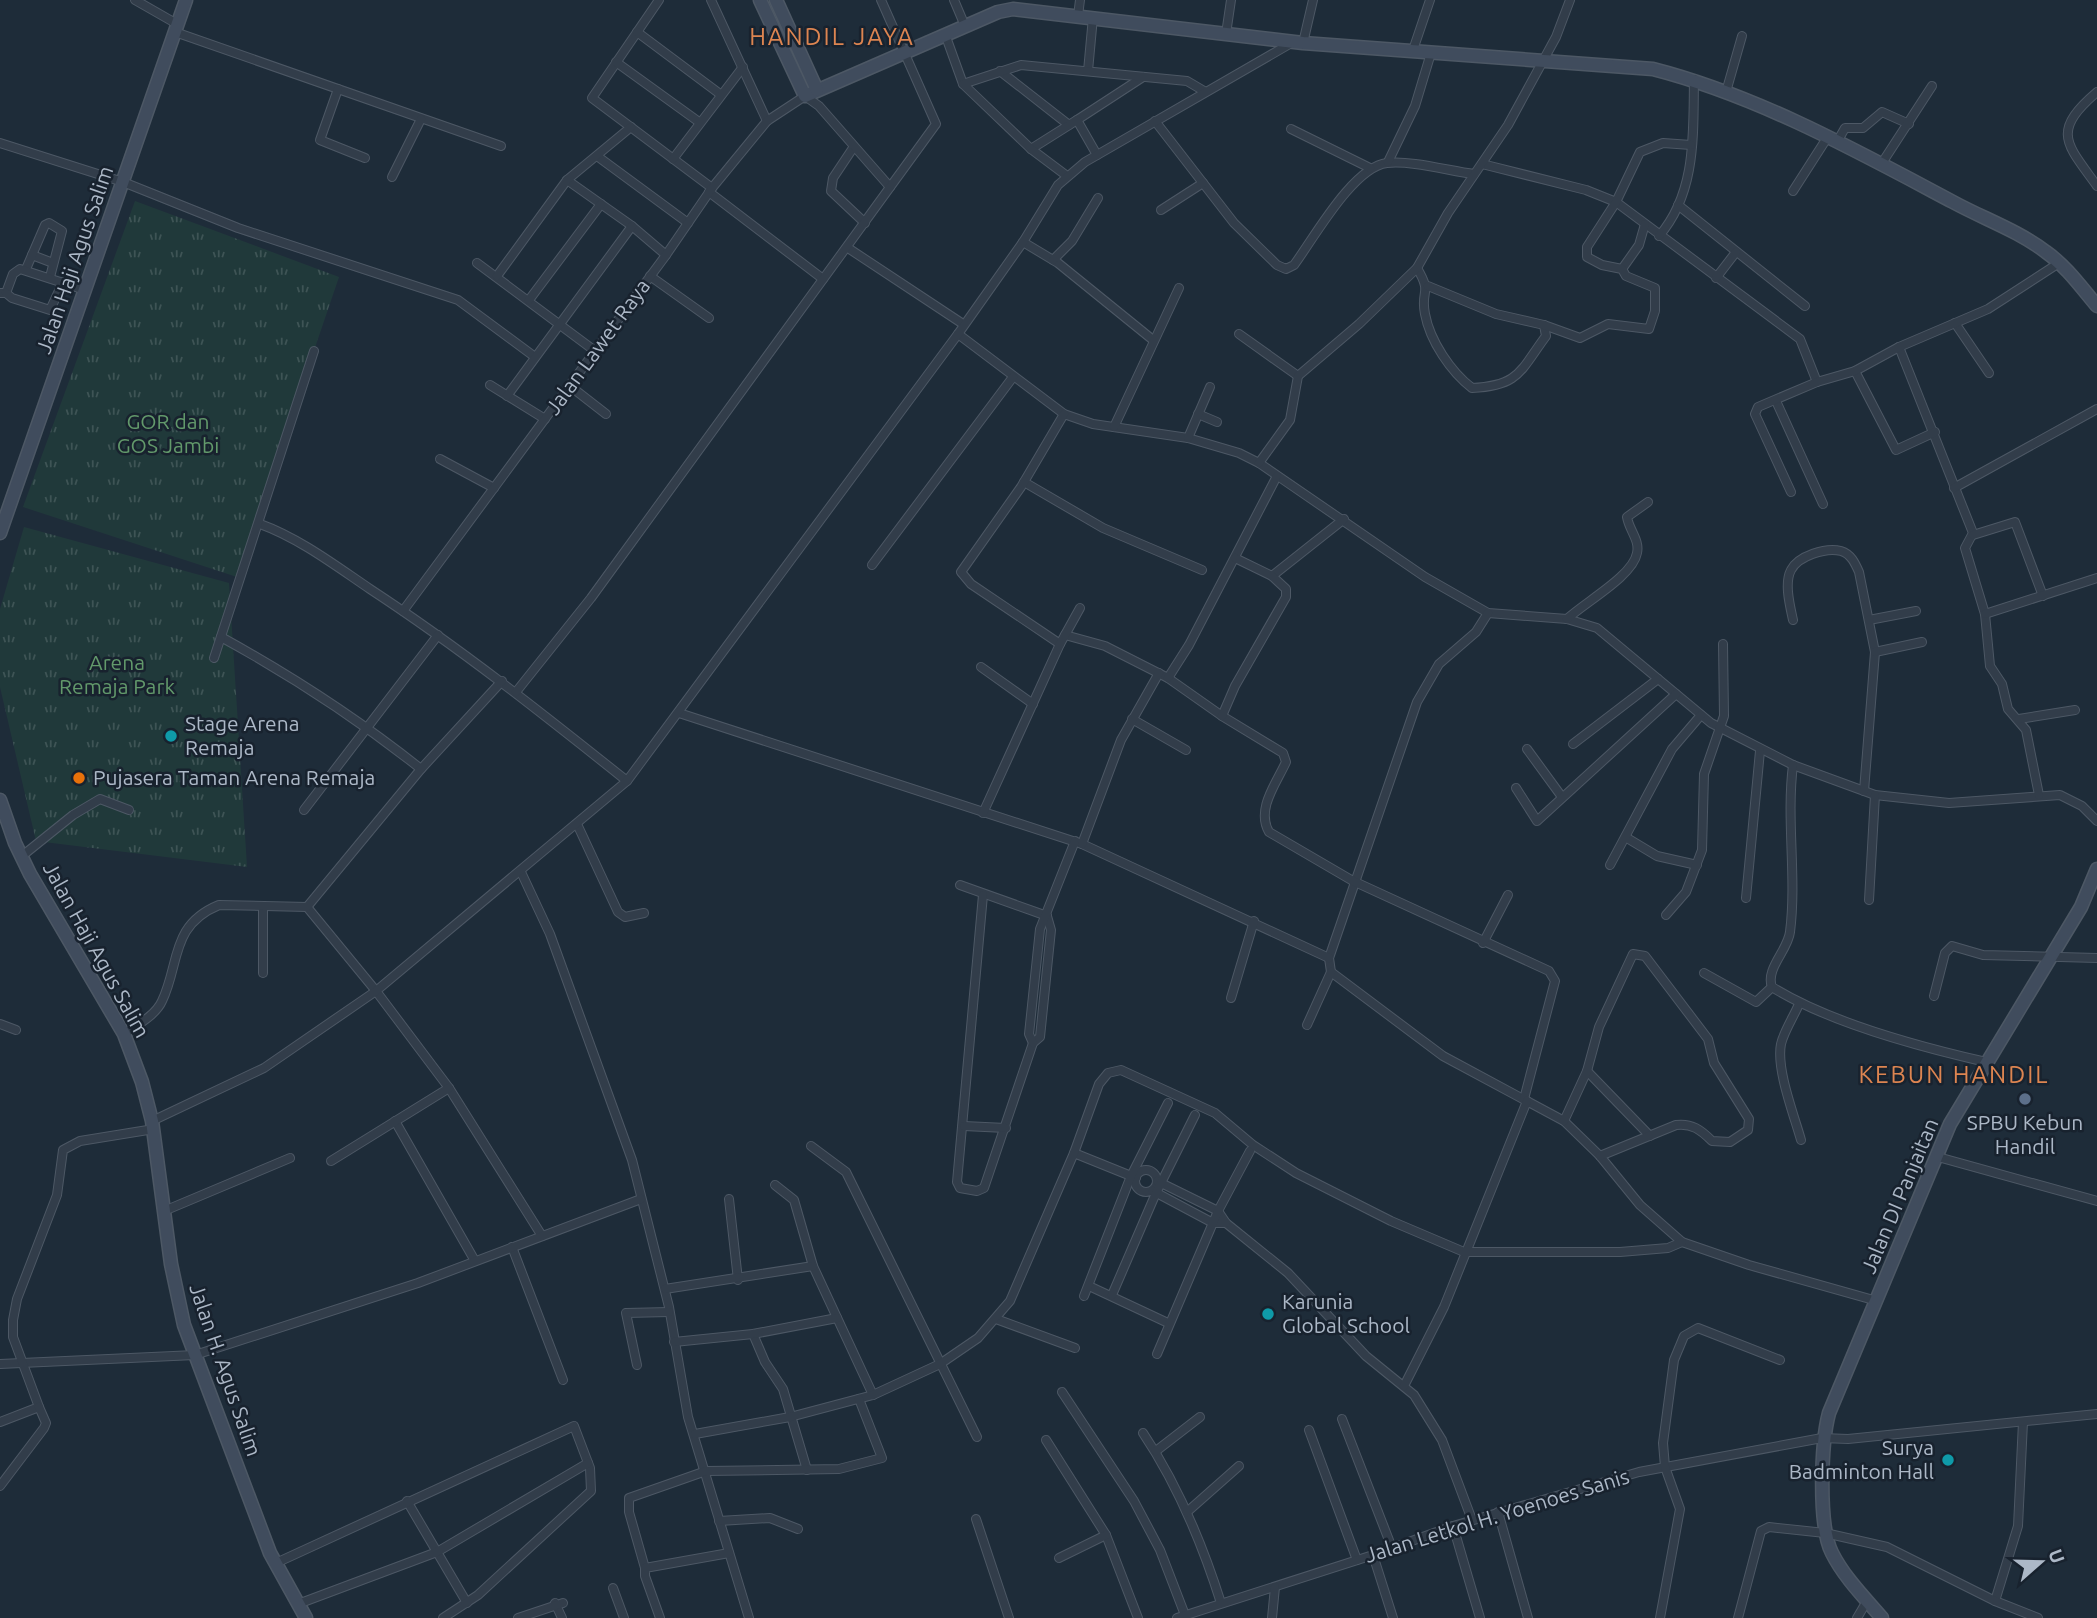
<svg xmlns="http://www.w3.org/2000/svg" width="2097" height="1618" viewBox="0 0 2097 1618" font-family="Ubuntu,sans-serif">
  <defs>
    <pattern id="park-tufts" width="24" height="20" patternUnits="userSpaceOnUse" patternTransform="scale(1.75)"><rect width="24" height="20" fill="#20393a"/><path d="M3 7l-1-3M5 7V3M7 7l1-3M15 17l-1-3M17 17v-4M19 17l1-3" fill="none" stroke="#3e5455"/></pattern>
  </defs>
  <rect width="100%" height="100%" fill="#1e2c39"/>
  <g fill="url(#park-tufts)">
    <path d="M135 201 339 277 237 577 23 507Z"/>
    <path d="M24 527 229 583 247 867 36 841 0 687V609Z"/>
  </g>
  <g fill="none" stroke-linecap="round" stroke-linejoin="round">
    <defs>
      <g id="street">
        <path d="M135 0 177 24"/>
        <path d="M659 0 592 98 712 188"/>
        <path d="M711 0 767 121"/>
        <path d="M954 0 965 26"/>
        <path d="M1078 16 1080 0"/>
        <path d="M175 32 501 146"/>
        <path d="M637 32 720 94"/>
        <path d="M945 34 963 84"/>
        <path d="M1226 34 1231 0"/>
        <path d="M1303 43 1313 0"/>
        <path d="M1413 50 1430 0"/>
        <path d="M616 62 699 122"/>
        <path d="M1000 71 1069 125"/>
        <path d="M1088 71 1093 17"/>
        <path d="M338 89 320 140 365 158"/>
        <path d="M1726 92 1742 36"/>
        <path d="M2097 92C2050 132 2067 144 2097 186"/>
        <path d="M1077 120 1143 77"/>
        <path d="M1155 121 1234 223 1277 265 1286 269 1294 265C1314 238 1353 167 1387 163 1410 160 1450 171 1474 174"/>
        <path d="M1291 129 1370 168"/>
        <path d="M1837 142 1845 128H1863L1882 112 1909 124"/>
        <path d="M0 143 123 182 238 228 458 300 535 357"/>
        <path d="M853 148 833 178 831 191 865 223"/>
        <path d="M1031 149 1077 120 1097 155"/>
        <path d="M597 156 688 223"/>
        <path d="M673 159 743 67"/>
        <path d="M1388 162 1415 106 1431 53"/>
        <path d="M1882 163 1932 86"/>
        <path d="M1482 164 1586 190 1616 202 1800 339 1817 382"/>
        <path d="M1067 176 1031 149 963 84 1021 65 1187 81 1204 91"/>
        <path d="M392 177 421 119"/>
        <path d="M567 180 632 226 666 255"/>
        <path d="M1793 191 1827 138"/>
        <path d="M709 192 823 279"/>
        <path d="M1678 205 1805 306"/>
        <path d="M1161 210 1203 183"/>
        <path d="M1659 236C1697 192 1693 133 1694 79"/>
        <path d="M1023 242 1058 263 1153 340"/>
        <path d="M848 248 963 324"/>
        <path d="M32 255 53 263"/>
        <path d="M1053 260 1072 241 1098 198"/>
        <path d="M477 263 595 351"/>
        <path d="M1417 268C1433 295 1420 289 1425 314 1430 341 1451 372 1472 388 1519 386 1520 371 1546 336L1544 325"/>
        <path d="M26 269 45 225 49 223 62 231 50 277"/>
        <path d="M1622 269 1639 245 1645 224"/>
        <path d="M497 276 567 180 631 127"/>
        <path d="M650 276 709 318"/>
        <path d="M1716 278 1736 252"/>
        <path d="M1428 286 1496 314 1544 325 1580 338 1608 324 1649 329 1655 311V288L1626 276 1622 269 1602 265 1587 257V247L1616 202 1640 152 1663 143 1691 145"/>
        <path d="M0 293H6L13 274 20 269 85 290"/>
        <path d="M6 293 12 298 50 310 63 282"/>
        <path d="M529 300 601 204"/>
        <path d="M1955 323 1989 373"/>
        <path d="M958 334 1064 414 1093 424 1188 438 1239 453 1259 463 1425 577 1488 613 1567 619 1597 628 1711 723 1793 765 1875 795 1949 803 2060 795 2082 806 2097 821"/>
        <path d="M1239 334 1298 376"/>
        <path d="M1899 347 1973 533 1965 548 1985 614 1990 666 2002 684 2008 709 2026 730 2039 795"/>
        <path d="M1855 371 1896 450 1935 432"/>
        <path d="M490 385 545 419"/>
        <path d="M570 386 606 414"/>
        <path d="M507 396 632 226"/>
        <path d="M1776 401 1823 504"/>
        <path d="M1198 414 1217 422"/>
        <path d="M1114 427 1179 288"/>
        <path d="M1188 438 1210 387"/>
        <path d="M440 459 494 488"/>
        <path d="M1259 463 1290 420 1298 376 1359 324 1417 268 1448 213 1508 125 1556 37 1570 0"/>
        <path d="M1024 482 1103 528 1202 570"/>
        <path d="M1954 488 2097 409"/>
        <path d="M1791 492 1755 414 1758 407 1817 382 1855 371 1899 347 1988 309 2059 263"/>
        <path d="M260 524C299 538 336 566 370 589 460 648 543 714 627 781"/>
        <path d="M1973 535 2015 522 2043 596"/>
        <path d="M872 565 1013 377"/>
        <path d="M1272 576 1344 519"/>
        <path d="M403 611 666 255 712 188 767 121 805 96 819 106 890 187"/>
        <path d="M1488 613 1476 632 1439 664 1417 702 1329 958 1331 972 1443 1056 1564 1121 1600 1156 1640 1205 1682 1242 1749 1265 1877 1301"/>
        <path d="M1985 614 2097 578"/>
        <path d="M1567 619C1585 602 1633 576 1637 553 1640 540 1629 530 1627 517L1648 502"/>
        <path d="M1793 620C1790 606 1784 583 1791 570 1798 556 1826 547 1841 551 1851 554 1855 563 1859 572L1875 652 1864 791"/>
        <path d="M1869 620 1916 611"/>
        <path d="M1065 635 1105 646 1168 678 1222 716 1283 753 1286 762C1276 784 1256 809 1269 832L1353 881 1549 971 1555 981 1524 1099"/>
        <path d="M221 637C292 676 358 719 421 769"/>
        <path d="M1060 644 971 584 961 572 1021 487 1064 414"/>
        <path d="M1875 652 1922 642"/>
        <path d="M214 658 314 351"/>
        <path d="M981 667 1033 704"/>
        <path d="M1168 678 1189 645 1277 476"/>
        <path d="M516 692 591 598 936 124 881 0"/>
        <path d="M679 713 1082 844 1329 958"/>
        <path d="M1222 716 1235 686 1286 597V589L1272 576 1235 558"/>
        <path d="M1132 719 1186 750"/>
        <path d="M2019 719 2075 710"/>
        <path d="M1573 744 1658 679"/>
        <path d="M1527 749 1562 797"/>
        <path d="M1793 765C1786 820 1797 877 1790 932 1788 950 1765 969 1772 987 1828 1022 1920 1047 1986 1062"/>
        <path d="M1516 788 1537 821 1676 694"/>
        <path d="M304 810 438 635"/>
        <path d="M983 813 1060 644 1080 608"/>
        <path d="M577 824 618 912 625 917 644 913"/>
        <path d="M1627 838 1657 856 1697 865"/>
        <path d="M1082 844 1121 740 1159 673"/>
        <path d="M22 856 73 815 100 799 129 810"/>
        <path d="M1610 865 1672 749 1701 715"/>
        <path d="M521 872 550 934 632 1160 669 1307 688 1417 749 1618"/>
        <path d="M960 885 1047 916"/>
        <path d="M983 895 957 1182 960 1188 977 1191 984 1188 1033 1043 1040 1037 1051 930 1047 916"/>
        <path d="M1746 898 1760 751"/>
        <path d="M1869 900 1875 795"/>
        <path d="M307 907 376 991 449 1088 542 1236"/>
        <path d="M1666 915 1686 892 1702 850 1704 774 1724 716 1723 644"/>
        <path d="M1483 943 1508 895"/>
        <path d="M263 973V908"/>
        <path d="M1704 973 1756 1002 1772 987"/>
        <path d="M1934 996 1945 953 1952 946 1983 955 2097 958"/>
        <path d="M1231 998 1254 921"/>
        <path d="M1799 1004C1794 1016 1784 1031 1781 1044 1776 1069 1794 1115 1801 1140"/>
        <path d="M0 1024 16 1030"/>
        <path d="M1307 1025 1331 972"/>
        <path d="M124 1034C136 1026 156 1015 162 1001 180 964 170 925 219 905L307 907 421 769 502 681"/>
        <path d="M1033 1043 1029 1034 1040 929 1075 841"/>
        <path d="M1587 1071 1650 1136"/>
        <path d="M152 1121 264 1068 376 991 627 781 958 334 1023 242 1058 185 1085 162 1293 42"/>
        <path d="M395 1121 475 1261"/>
        <path d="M1564 1121 1587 1071 1599 1027 1633 954 1645 956 1708 1039 1714 1063 1749 1119 1748 1130 1730 1142 1712 1141C1701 1130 1692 1123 1676 1125L1600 1156"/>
        <path d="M964 1126 1006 1128"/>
        <path d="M811 1146 846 1172 977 1437"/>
        <path d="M1074 1153 1136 1178"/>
        <path d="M1938 1157 2097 1201"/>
        <path d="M331 1161 449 1088"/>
        <circle cx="1146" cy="1181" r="11"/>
        <path d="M1157 1181 1218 1211 1226 1223 1288 1273 1366 1356 1414 1395 1442 1440 1472 1520"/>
        <path d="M775 1185 794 1200 813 1266 873 1395"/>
        <path d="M1153 1191 1213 1223H1226"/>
        <path d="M729 1199 738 1280"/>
        <path d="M164 1211 290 1158"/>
        <path d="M512 1247 563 1380"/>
        <path d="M1089 1286 1168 1323"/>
        <path d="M665 1289 813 1266"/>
        <path d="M1112 1295 1156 1193 1195 1115"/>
        <path d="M1084 1296 1131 1176 1168 1103"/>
        <path d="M996 1319 1075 1348"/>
        <path d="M753 1334 765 1362 783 1389 807 1470"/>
        <path d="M674 1342 753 1334 837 1318"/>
        <path d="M1157 1354 1218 1211 1250 1151"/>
        <path d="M0 1364 195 1355 418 1283 641 1199"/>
        <path d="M637 1365 626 1313 669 1312"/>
        <path d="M1404 1386 1444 1307 1527 1101"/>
        <path d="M1062 1392 1134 1501 1160 1550 1185 1615"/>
        <path d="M1342 1419 1392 1548"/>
        <path d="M0 1422 39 1407 13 1337V1320L17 1299 57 1195 63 1150 80 1141 154 1129"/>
        <path d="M1309 1430 1357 1560"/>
        <path d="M1143 1433C1178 1485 1202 1543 1221 1603"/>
        <path d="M695 1434 790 1417 873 1395 940 1364 978 1338 1010 1301 1074 1153 1099 1084 1108 1073 1121 1070 1215 1113 1253 1145 1296 1173 1391 1221 1464 1252H1620L1668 1248 1682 1242"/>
        <path d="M1046 1440 1106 1535 1138 1618"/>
        <path d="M1156 1451 1200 1417"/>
        <path d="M0 1486 44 1428 46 1423 39 1407"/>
        <path d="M407 1501 467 1603"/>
        <path d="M1187 1512 1239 1466"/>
        <path d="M1498 1512 1528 1618"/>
        <path d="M976 1519 1009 1618"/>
        <path d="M719 1521 770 1518 798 1529"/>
        <path d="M1453 1526 1480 1618"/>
        <path d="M1373 1555 1393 1618"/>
        <path d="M1059 1558 1106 1535"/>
        <path d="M276 1563 574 1426 590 1468 591 1491 478 1595 443 1618"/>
        <path d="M645 1568 629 1512V1498L706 1471 839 1469 882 1458 859 1399"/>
        <path d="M613 1588 624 1618"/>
        <path d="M1995 1601 2018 1526 2023 1422"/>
        <path d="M555 1603 562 1618"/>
        <path d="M298 1604 437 1552 588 1463"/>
        <path d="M518 1618 563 1603"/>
        <path d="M660 1618 645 1576V1568L729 1553"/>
        <path d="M1177 1618 1373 1555 1453 1526 1639 1472 1822 1438 1848 1439 2097 1414"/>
        <path d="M1272 1618 1275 1587"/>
        <path d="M1660 1618 1680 1509 1665 1467 1663 1443 1674 1360 1684 1336 1698 1328 1780 1360"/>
        <path d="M1738 1618 1761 1531 1769 1527 1825 1533 1887 1547 1995 1601 2038 1618"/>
        <path d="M1857 1618 1867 1601"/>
      </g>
      <g id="secondary">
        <path d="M760 0 805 96 998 12 1013 9 1303 43 1653 69C1758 96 1857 151 1953 202 1984 219 2017 230 2046 252 2066 266 2081 287 2097 306"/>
        <path d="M776 0 817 90"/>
        <path d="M0 533 186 0"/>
        <path d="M0 800 15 843 30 874 124 1034 142 1082 152 1121 171 1264 184 1325 270 1553 306 1618"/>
        <path d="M1882 1618C1864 1597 1844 1577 1832 1553 1818 1526 1821 1443 1829 1413L1950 1124 2081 907 2097 869"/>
      </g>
    </defs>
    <use href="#street" stroke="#4d5865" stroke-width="10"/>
    <use href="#secondary" stroke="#4d5865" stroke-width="15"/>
    <use href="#street" stroke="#323d4a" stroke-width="8"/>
    <use href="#secondary" stroke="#404c5d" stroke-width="12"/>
  </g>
  <g fill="#0f9aa8" stroke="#18222e" stroke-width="2.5">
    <circle cx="171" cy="736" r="7"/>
    <circle cx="1268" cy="1314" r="7"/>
    <circle cx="1948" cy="1460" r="7"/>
  </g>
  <circle fill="#e8710a" stroke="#18222e" stroke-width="2.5" cx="79" cy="778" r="7"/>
  <circle fill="#5c6f8a" stroke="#18222e" stroke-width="2.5" cx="2025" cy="1099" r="7"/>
  <g text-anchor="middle" stroke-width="5" stroke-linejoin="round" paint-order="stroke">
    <g font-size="21" fill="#acb8c7" stroke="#18222e">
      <text transform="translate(75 260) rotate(-71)" y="7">Jalan Haji Agus Salim</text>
      <text transform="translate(598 347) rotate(-54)" y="7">Jalan Lawet Raya</text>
      <text transform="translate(96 950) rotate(61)" y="7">Jalan Haji Agus Salim</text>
      <text transform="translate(1900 1196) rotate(-67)" y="7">Jalan DI Panjaitan</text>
      <text transform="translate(225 1370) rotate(71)" y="7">Jalan H. Agus Salim</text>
      <text transform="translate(1497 1516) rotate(-17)" y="7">Jalan Letkol H. Yoenoes Sanis</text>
    </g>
    <g font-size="21" fill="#62996b" stroke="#18222e">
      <text x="168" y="429">GOR dan<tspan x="168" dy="24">GOS Jambi</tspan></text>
      <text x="117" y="670">Arena<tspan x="117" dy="24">Remaja Park</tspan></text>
    </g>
    <g font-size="21" fill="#acb8c7" stroke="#18222e" text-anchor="start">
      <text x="185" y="731">Stage Arena<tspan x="185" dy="24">Remaja</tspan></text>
      <text x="93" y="785">Pujasera Taman Arena Remaja</text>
      <text x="2025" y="1130" text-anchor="middle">SPBU Kebun<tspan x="2025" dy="24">Handil</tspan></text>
      <text x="1282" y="1309">Karunia<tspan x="1282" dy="24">Global School</tspan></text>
      <text x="1934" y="1455" text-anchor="end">Surya<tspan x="1934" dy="24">Badminton Hall</tspan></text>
    </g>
    <g font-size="24" letter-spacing="2" fill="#dd8551" stroke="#18222e">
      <text x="832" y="45">HANDIL JAYA</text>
      <text x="1954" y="1083">KEBUN HANDIL</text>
    </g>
  </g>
  <g transform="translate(2041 1562) rotate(70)" stroke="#18222e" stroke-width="5" paint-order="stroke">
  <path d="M0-5L12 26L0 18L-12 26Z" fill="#acb8c7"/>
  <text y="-10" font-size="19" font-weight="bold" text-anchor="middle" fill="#acb8c7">U</text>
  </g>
</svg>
